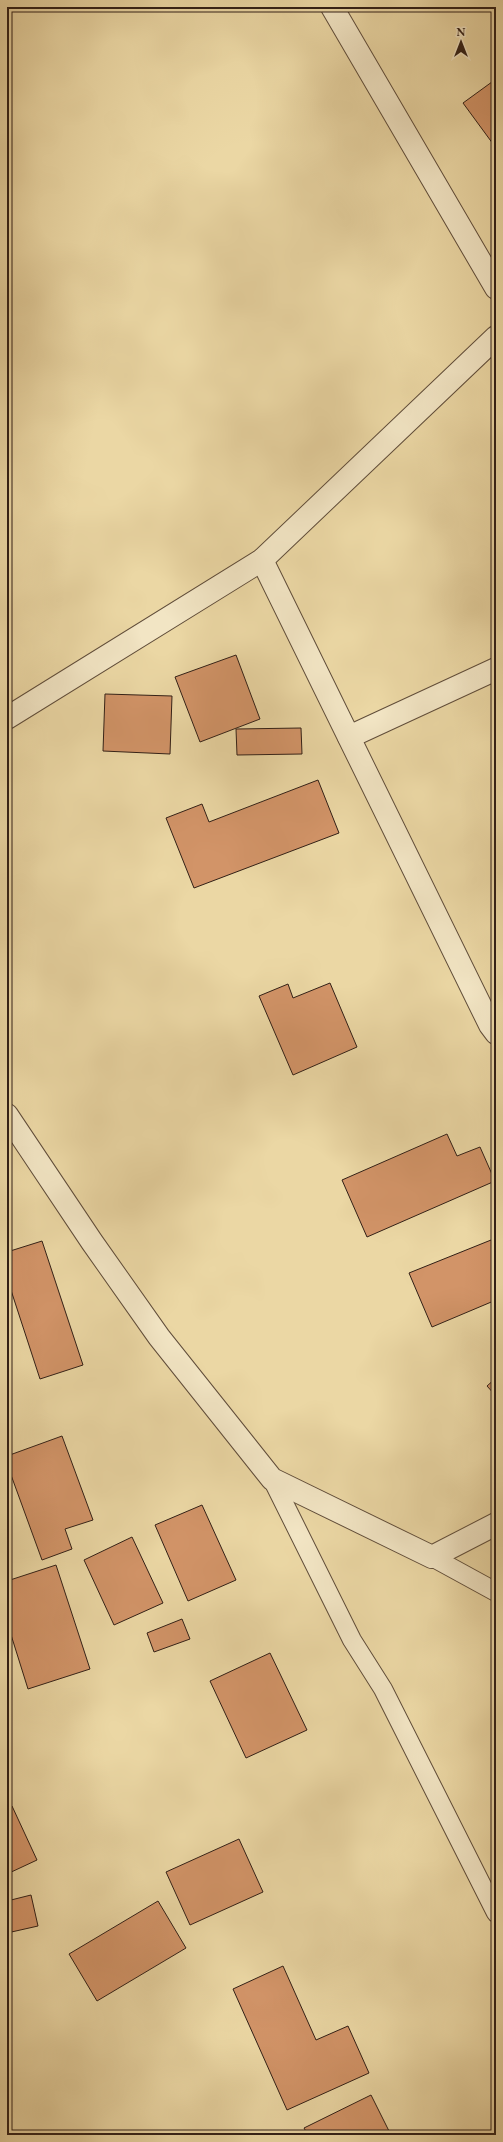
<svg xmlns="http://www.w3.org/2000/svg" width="503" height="2142" viewBox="0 0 503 2142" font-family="'EB Garamond',serif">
  <rect width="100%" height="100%" fill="#ebd7a4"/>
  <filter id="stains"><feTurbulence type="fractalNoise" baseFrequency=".005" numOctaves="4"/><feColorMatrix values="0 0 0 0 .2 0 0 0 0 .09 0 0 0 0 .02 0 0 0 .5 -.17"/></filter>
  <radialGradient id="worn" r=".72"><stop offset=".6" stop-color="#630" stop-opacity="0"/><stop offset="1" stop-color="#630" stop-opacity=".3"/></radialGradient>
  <g fill="#d29468" stroke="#311f16">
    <path d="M496 79V148L463 103Z"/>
    <path d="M236 655 260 719 200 742 175 677Z"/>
    <path d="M105 694 172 696 170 754 103 751Z"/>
    <path d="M301 728 302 754 237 755 236 729Z"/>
    <path d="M318 780 339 833 194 888 166 818 202 804 209 822Z"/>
    <path d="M330 983 357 1047 293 1075 259 996 288 984 293 998Z"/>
    <path d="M447 1134 457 1156 480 1147 495 1181 367 1237 342 1180Z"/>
    <path d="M496 1238V1300L432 1327 409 1273Z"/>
    <path d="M42 1241 83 1365 40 1379 7 1278V1252Z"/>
    <path d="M496 1378V1396L487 1386Z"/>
    <path d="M62 1436 93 1520 65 1529 72 1549 42 1560 7 1464V1456Z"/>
    <path d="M202 1505 236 1580 188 1601 155 1525Z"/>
    <path d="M132 1537 163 1603 114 1625 84 1560Z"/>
    <path d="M56 1565 90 1669 28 1689 7 1622V1581Z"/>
    <path d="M182 1619 190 1639 154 1652 147 1633Z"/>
    <path d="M270 1653 307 1730 246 1758 210 1681Z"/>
    <path d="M12 1806 37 1860 7 1874V1808Z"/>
    <path d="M239 1839 263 1892 190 1925 166 1872Z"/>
    <path d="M31 1895 38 1926 7 1933V1901Z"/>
    <path d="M158 1901 186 1948 97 2001 69 1954Z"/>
    <path d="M283 1966 316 2040 348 2026 369 2073 287 2110 233 1989Z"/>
    <path d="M371 2095 391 2135H308L304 2128Z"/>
  </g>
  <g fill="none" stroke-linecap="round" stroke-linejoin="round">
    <defs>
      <g id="lane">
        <path d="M272 1479 352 1640 383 1689 496 1913"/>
        <path d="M432 1557 496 1592"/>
      </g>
      <g id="street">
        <path d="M332 7 496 288"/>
        <path d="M262 560 490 1025 496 1033"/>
        <path d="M7 718 262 560 496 337"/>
        <path d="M349 737 496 669"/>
        <path d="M7 1115 92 1242 159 1337 272 1479 432 1557 496 1524"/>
      </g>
    </defs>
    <use href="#lane" stroke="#604d3a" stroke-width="20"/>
    <use href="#street" stroke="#604d3a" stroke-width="24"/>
    <use href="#lane" stroke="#f2e5c4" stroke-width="18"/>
    <use href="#street" stroke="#f2e5c4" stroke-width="22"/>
  </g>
  <rect width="503" height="2142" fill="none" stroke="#ebd7a4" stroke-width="24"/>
  <rect x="8" y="8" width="487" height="2126" fill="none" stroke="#311f16" stroke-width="2"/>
  <rect x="12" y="12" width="479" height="2118" fill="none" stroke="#311f16"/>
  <g transform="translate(461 42)" stroke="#f2e5c4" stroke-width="3" paint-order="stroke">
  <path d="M0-3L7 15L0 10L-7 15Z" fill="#311f16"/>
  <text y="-6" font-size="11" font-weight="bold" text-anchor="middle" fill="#311f16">N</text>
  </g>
  <rect width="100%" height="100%" filter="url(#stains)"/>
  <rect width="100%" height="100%" fill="url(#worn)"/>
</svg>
